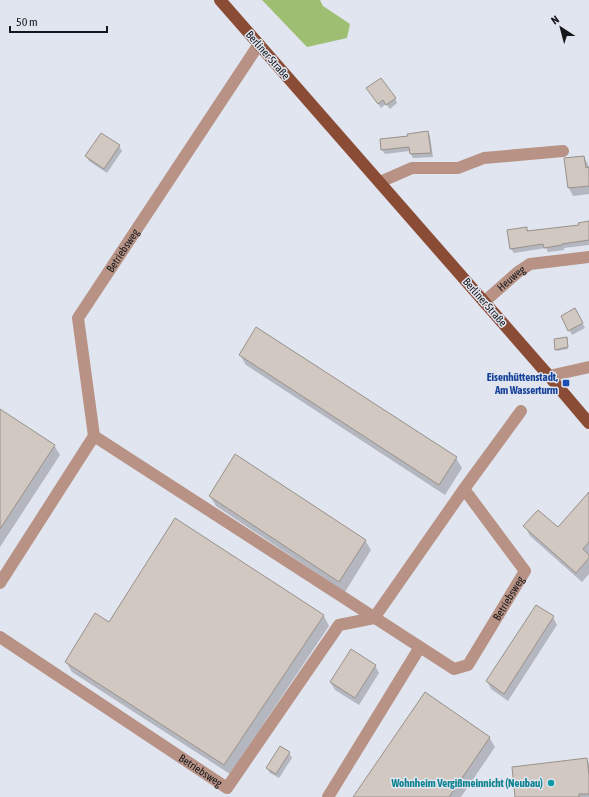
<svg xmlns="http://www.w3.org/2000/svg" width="589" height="797" viewBox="0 0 589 797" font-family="'Asap Condensed',sans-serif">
  <rect width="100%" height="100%" fill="#e1e5ef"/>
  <path fill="#9ebe72" d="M262 0H320L323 6 350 24 347 38 307 47Z"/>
  <g fill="#0003">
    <path d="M371 93 395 98 397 103 390 109 386 104 381 108Z"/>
    <path d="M428 132 430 136 433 157 413 158 411 154 410 151 385 154 382 150 409 137Z"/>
    <path d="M119 146 122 151 107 173 89 161 86 156Z"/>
    <path d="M584 157 588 164 589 168V194L573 196 569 188 565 159Z"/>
    <path d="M589 222V245L564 248V250L548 252 546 248 514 253 511 249 526 228 529 232 580 226Z"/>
    <path d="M575 309 585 328 572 335 562 316Z"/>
    <path d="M567 338 568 340V349L557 351 556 349Z"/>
    <path d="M240 355 456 458 462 468 445 495 246 365Z"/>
    <path d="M0 410 54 445 60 455 0 547Z"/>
    <path d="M589 494V574L582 582 530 536 525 526 558 528Z"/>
    <path d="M210 496 365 540 371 550 345 592 216 506Z"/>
    <path d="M175 520 324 616 329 626 230 774 72 672 66 662 109 624Z"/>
    <path d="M553 617 557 625 508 701 491 689 487 681Z"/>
    <path d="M375 665 379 673 359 705 335 690 331 683Z"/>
    <path d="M489 737 495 747 461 797H355Z"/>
    <path d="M289 753 292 758 279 778 270 773 267 768Z"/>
    <path d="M587 759 589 763V797H550Z"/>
  </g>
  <g fill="#d1c8c1" stroke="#99918a">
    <path d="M381 78 396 98 386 105 383 100 378 104 366 88Z"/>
    <path d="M428 131 431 153 410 154 409 147 381 150 380 139 408 136 407 134Z"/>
    <path d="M101 133 120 145 104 169 85 156Z"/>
    <path d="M584 156 586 168 589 167V186L568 188 564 158Z"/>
    <path d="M589 221V240L562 244V245L544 248 543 244 510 249 507 230 527 227V231L579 225 578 223Z"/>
    <path d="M575 308 583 323 568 331 561 316Z"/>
    <path d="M256 327 457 457 439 485 239 355Z"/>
    <path d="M567 337 568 347 555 350 554 339Z"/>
    <path d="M0 409 55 445 0 529Z"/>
    <path d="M235 454 366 540 339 582 209 496Z"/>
    <path d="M589 492V542L583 549 589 555V558L576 573 523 526 538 510 558 527Z"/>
    <path d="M175 518 324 615 224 765 65 662 95 613 109 622Z"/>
    <path d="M536 605 554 616 504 694 486 681Z"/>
    <path d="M351 649 376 665 355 698 330 682Z"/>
    <path d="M425 692 490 737 449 797H353Z"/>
    <path d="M280 746 290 752 276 774 266 768Z"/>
    <path d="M587 758 589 775V794H579V797H515L512 767Z"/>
  </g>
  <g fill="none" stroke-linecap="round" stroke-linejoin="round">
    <g stroke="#b79285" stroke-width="12">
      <path d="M380 182 412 168H458L484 158 563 151"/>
      <path id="s1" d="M484 302 518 272 530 264 589 257"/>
      <path d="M549 376 589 367"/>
      <path id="s2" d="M94 436 78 318 259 44"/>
      <path id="s3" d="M0 583 94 436 454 669 468 665 525 571 464 489"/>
      <path id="s4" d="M0 637 227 788 339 625 374 618 464 489 521 411"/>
      <path d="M328 797 420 647"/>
    </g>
    <path stroke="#8b4c36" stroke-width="12" d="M220 0 549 376 589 423"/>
  </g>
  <rect fill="#1a4fb4" stroke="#e1e5ef" stroke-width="1.5" x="562" y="379" width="8" height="8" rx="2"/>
  <circle fill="#0f9aa8" stroke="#e1e5ef" stroke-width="1.5" cx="551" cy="783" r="4"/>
  <g text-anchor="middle" stroke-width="3" stroke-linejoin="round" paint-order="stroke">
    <g font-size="11" fill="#16171a" stroke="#e1e5ef">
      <text transform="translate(268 55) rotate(49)" y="4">Berliner Straße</text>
      <text dy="4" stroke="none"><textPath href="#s2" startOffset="200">Betriebsweg</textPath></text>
      <text dy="4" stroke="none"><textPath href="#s1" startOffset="36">Heuweg</textPath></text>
      <text transform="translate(485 302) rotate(49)" y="4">Berliner Straße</text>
      <text dy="4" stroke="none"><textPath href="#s3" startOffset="696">Betriebsweg</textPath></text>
      <text dy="4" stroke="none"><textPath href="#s4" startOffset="241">Betriebsweg</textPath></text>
    </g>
    <g font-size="11" font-weight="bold" fill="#164399" stroke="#e1e5ef" text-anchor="end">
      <text x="558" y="381">Eisenhüttenstadt,<tspan x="558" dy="13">Am Wasserturm</tspan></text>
    </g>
    <g font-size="11" font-weight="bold" fill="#0d838f" stroke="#e1e5ef" text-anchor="end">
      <text x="543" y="787">Wohnheim Vergißmeinnicht (Neubau)</text>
    </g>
  </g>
  <g transform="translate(561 28) rotate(324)" stroke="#e1e5ef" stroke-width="3" paint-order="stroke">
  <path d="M0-3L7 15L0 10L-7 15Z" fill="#16171a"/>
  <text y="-6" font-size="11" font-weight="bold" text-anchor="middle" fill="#16171a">N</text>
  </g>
  <path d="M10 26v6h97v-6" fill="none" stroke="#16171a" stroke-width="2"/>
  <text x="16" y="26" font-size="12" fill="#16171a" stroke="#e1e5ef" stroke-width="3" paint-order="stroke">50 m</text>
</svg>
